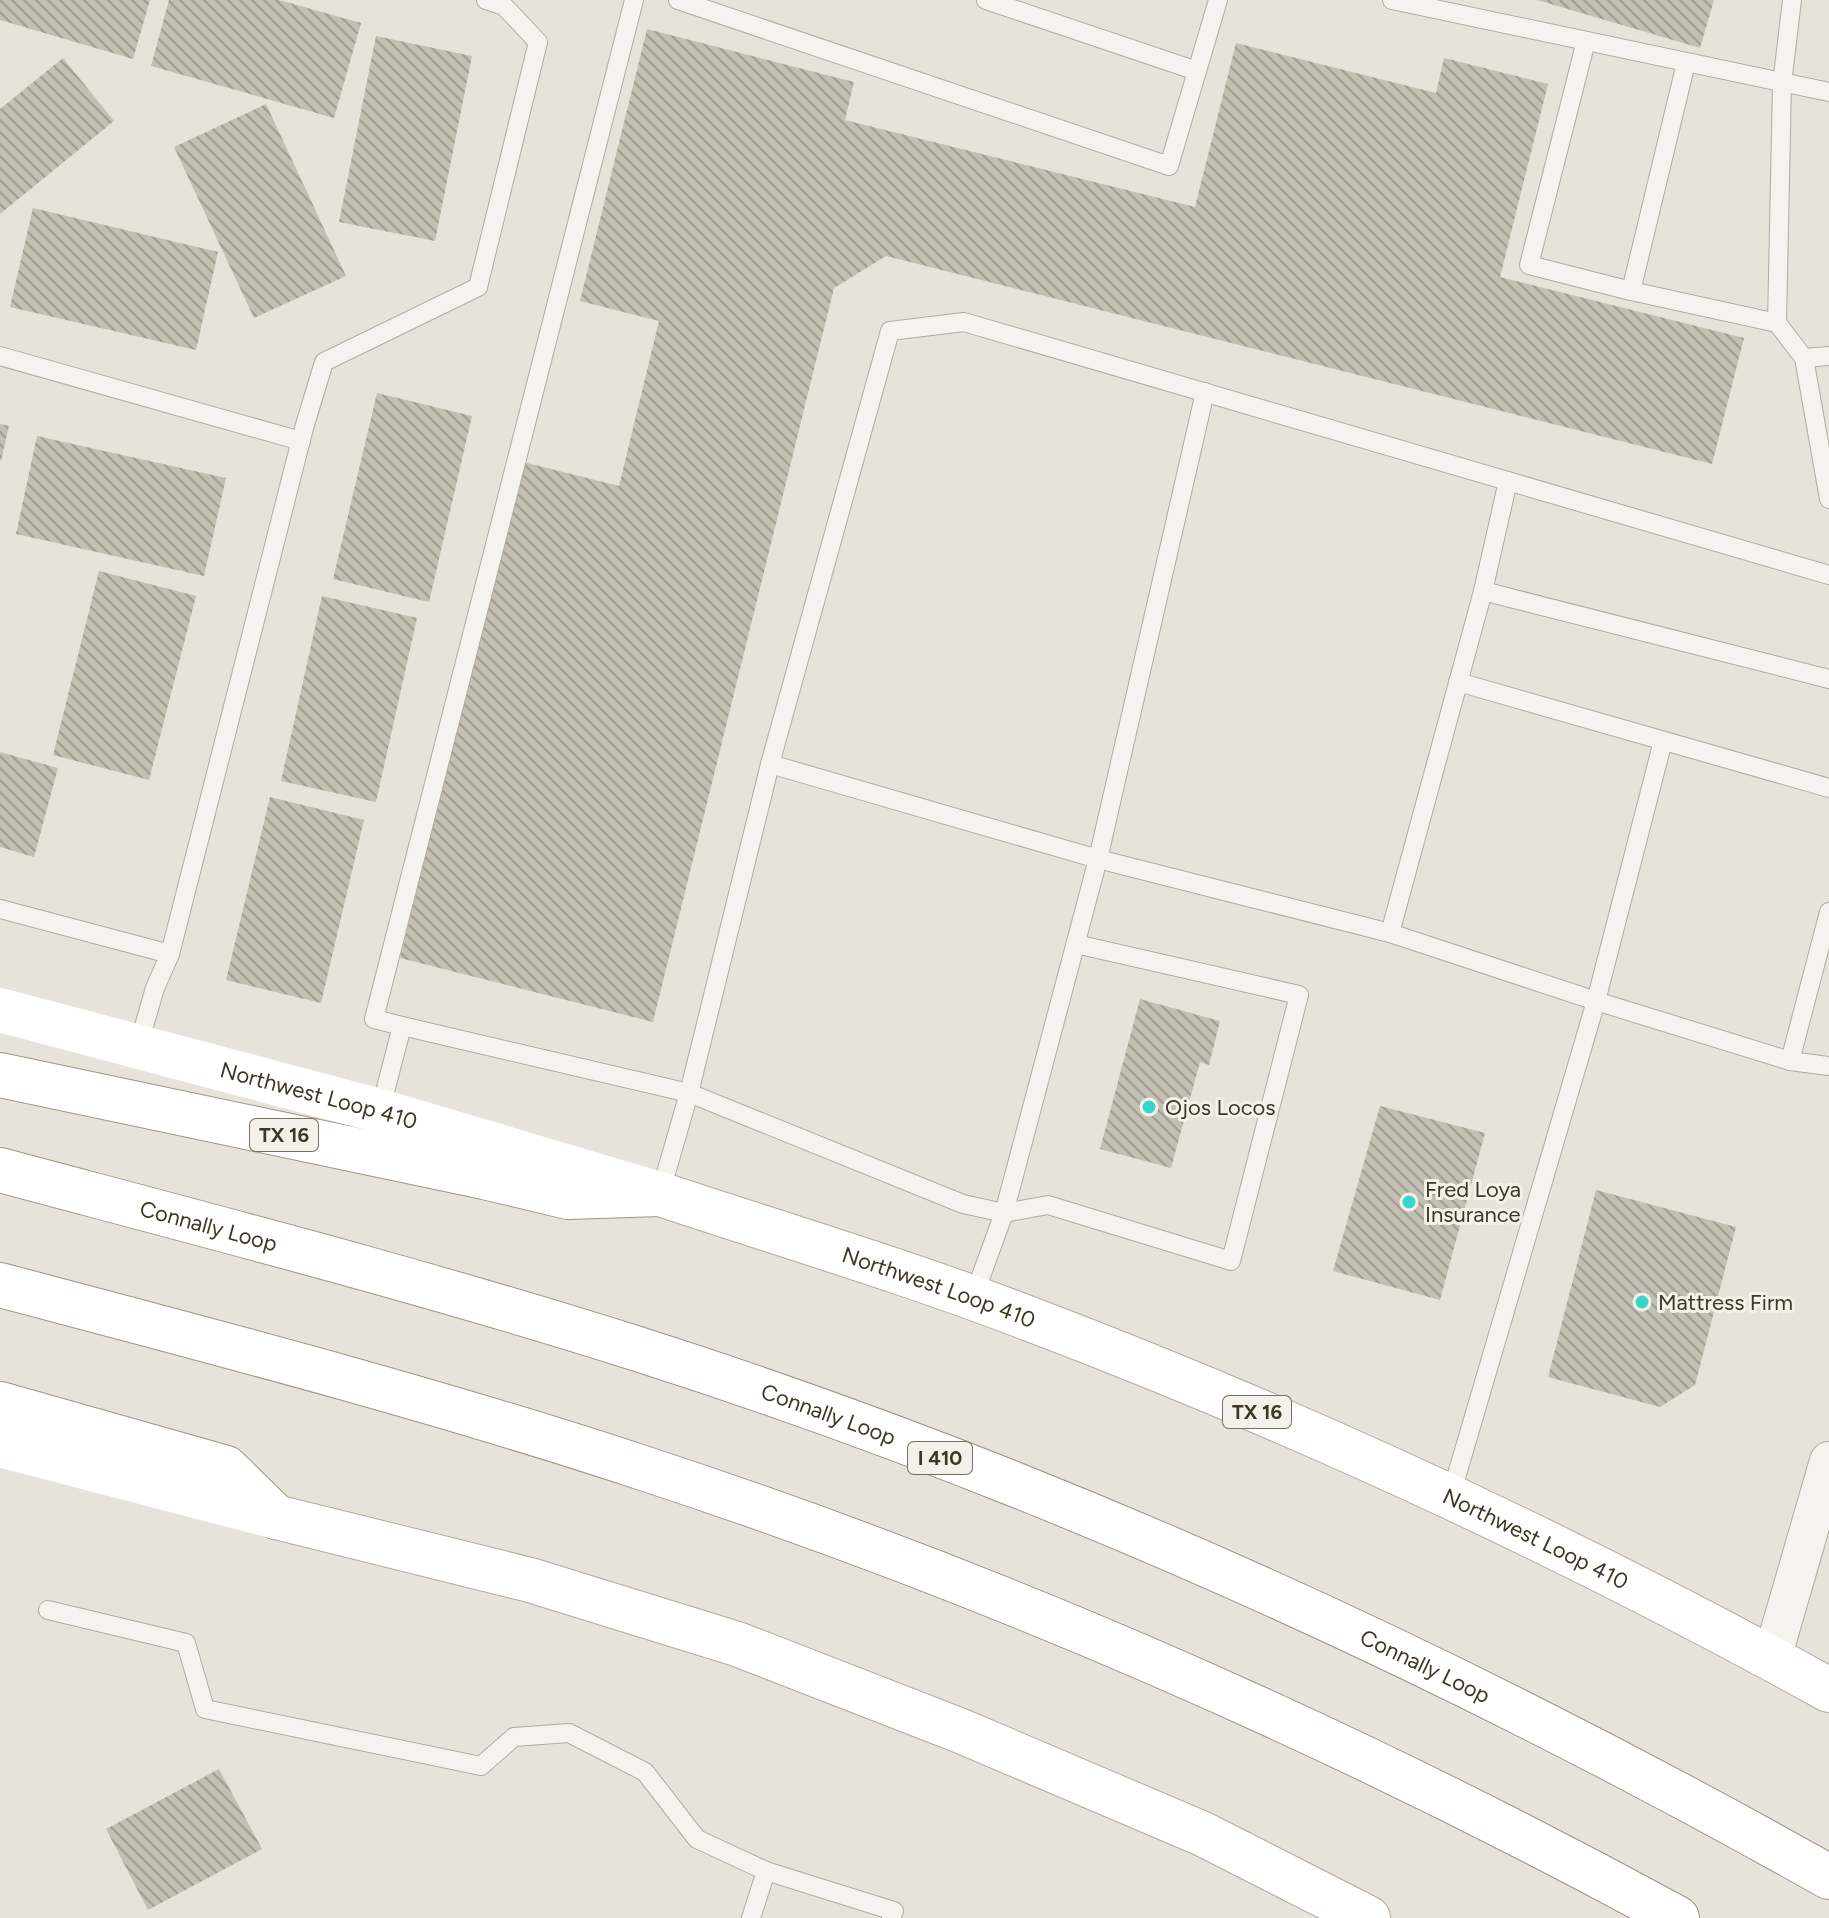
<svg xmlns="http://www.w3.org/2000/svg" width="1829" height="1918" viewBox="0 0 1829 1918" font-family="Figtree,sans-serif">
  <defs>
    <pattern id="building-back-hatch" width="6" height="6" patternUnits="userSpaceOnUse" patternTransform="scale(2)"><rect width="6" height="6" fill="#c3bfb2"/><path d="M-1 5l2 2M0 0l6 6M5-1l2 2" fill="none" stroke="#a09c91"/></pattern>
  </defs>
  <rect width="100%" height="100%" fill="#e6e3db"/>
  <g fill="url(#building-back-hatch)">
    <path d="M0 0H150L133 59 0 20Z"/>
    <path d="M169 0H279L361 23 334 118 151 66Z"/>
    <path d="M1537 0H1714L1700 48Z"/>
    <path d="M647 29 854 82 845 120 1195 207 1236 43 1436 93 1444 58 1548 84 1500 277 1744 338 1712 464 886 256 834 288 653 1022 400 958 523 462 619 486 659 321 580 301Z"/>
    <path d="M376 36 472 56 435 241 339 222Z"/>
    <path d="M63 58 114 121 0 214V109Z"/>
    <path d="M266 104 346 276 254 318 174 147Z"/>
    <path d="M33 208 218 252 196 350 10 307Z"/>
    <path d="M377 393 472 416 429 602 333 579Z"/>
    <path d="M0 424 9 426 1 461 0 460Z"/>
    <path d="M37 436 226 478 204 576 16 534Z"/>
    <path d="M99 571 196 596 149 780 53 755Z"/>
    <path d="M322 596 417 618 376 802 281 781Z"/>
    <path d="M0 752 58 768 34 857 0 847Z"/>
    <path d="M270 797 364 820 321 1003 226 980Z"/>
    <path d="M1140 999 1220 1021 1209 1065 1200 1062 1171 1168 1100 1149Z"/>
    <path d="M1380 1106 1485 1133 1440 1300 1333 1271Z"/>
    <path d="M1596 1190 1736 1227 1695 1385 1660 1407 1548 1377Z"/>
    <path d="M219 1769 262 1849 148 1910 106 1829Z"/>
  </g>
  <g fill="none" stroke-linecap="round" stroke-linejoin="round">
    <defs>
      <g id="lane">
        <path d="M678 0 1169 166 1218 0"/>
        <path d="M986 0 1197 71"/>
        <path d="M1392 0 1829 92"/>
        <path d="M1792 0 1782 84 1777 323 1804 358 1829 499"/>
        <path d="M1586 41 1529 265 1631 291 1686 63"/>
        <path d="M1631 291 1777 323"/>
        <path d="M0 356 301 441"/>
        <path d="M1804 358 1829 356"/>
        <path d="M1483 591 1829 679"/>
        <path d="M1458 682 1829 788"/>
        <path d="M770 764 890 331 964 322 1829 575"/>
        <path d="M0 909 170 954 155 988 138 1047"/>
        <path d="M1390 933 1483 591 1508 481"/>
        <path d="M170 954 304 428 324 362 478 287 538 42 504 6 486 0"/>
        <path d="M402 1026 689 1093 963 1204 1004 1213 1048 1205 1231 1261 1299 995 1076 944"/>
        <path d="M1790 1061 1829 912"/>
        <path d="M380 1111 402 1026 374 1019 634 0"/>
        <path d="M660 1194 689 1093 770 764 1098 859 1390 933 1596 1001 1663 741"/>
        <path d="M973 1298 1004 1213 1098 859 1205 392"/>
        <path d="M1450 1498 1596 1001 1790 1061 1829 1066"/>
        <path d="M48 1610 186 1643 205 1709 481 1766 514 1737 569 1733 645 1772 697 1839 766 1871"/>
        <path d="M751 1918 766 1871 894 1911 891 1918"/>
      </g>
      <path id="street" d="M1772 1658 1829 1461"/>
      <g id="primary">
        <path id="s2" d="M660 1194C783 1235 908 1272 1030 1319 1304 1423 1572 1548 1829 1690"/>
        <path d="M276 1517 530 1580 737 1644 961 1731 1203 1834 1368 1918"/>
      </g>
      <g id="highway">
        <path d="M0 1075 484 1177 568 1197 660 1194"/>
        <path id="s3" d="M0 1170C213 1227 427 1282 638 1349 1052 1481 1451 1664 1829 1877"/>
        <path d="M0 1285C215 1342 431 1398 643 1468 1000 1585 1347 1738 1677 1918"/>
        <path d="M0 1404 226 1468 276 1517"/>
      </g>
    </defs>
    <use href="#lane" stroke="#b0aca0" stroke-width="20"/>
    <use href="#street" stroke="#b0aca0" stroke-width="40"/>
    <use href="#primary" stroke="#b3ab9a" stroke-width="46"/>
    <use href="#highway" stroke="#9e9682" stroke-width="46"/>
    <use href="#lane" stroke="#f5f3ee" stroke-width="18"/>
    <use href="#street" stroke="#f5f3ee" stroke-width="38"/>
    <g stroke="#fff" stroke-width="44">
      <path id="s1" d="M0 1010 380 1111 653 1192"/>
      <path d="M0 1445 276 1517"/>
    </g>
    <use href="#primary" stroke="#fff" stroke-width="44"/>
    <use href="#highway" stroke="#fff" stroke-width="44"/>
  </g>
  <g fill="#36d5ce" stroke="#f4f1ea" stroke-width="3">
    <circle cx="1149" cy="1107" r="8"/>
    <circle cx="1409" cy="1202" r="8"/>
    <circle cx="1642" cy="1302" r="8"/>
  </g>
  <g text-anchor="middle" stroke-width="6" stroke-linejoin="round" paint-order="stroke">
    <g fill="#f4f1ea" stroke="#746f5f" stroke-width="2">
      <rect x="250" y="1119" width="68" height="32" rx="6"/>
      <rect x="1223" y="1396" width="68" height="32" rx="6"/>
      <rect x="908" y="1442" width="64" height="32" rx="6"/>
    </g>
    <g font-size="20" font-weight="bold" fill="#3d3724">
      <text x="284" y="1142">TX 16</text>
      <text x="1257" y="1419">TX 16</text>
      <text x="940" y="1465">I 410</text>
    </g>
    <g font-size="22" fill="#3d3724" stroke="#f4f1ea">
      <text dy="8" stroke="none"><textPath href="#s1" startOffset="330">Northwest Loop 410</textPath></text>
      <text dy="8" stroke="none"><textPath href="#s3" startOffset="216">Connally Loop</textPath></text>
      <text dy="8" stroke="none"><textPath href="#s2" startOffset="294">Northwest Loop 410</textPath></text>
      <text dy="8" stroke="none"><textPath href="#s3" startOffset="864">Connally Loop</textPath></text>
      <text dy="8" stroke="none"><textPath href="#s2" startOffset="942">Northwest Loop 410</textPath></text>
      <text dy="8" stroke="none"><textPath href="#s3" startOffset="1512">Connally Loop</textPath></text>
    </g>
    <g font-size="22" fill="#3d3724" stroke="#f4f1ea" text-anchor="start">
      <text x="1165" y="1115">Ojos Locos</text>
      <text x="1425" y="1197">Fred Loya<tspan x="1425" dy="25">Insurance</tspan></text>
      <text x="1658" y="1310">Mattress Firm</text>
    </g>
  </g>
</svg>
